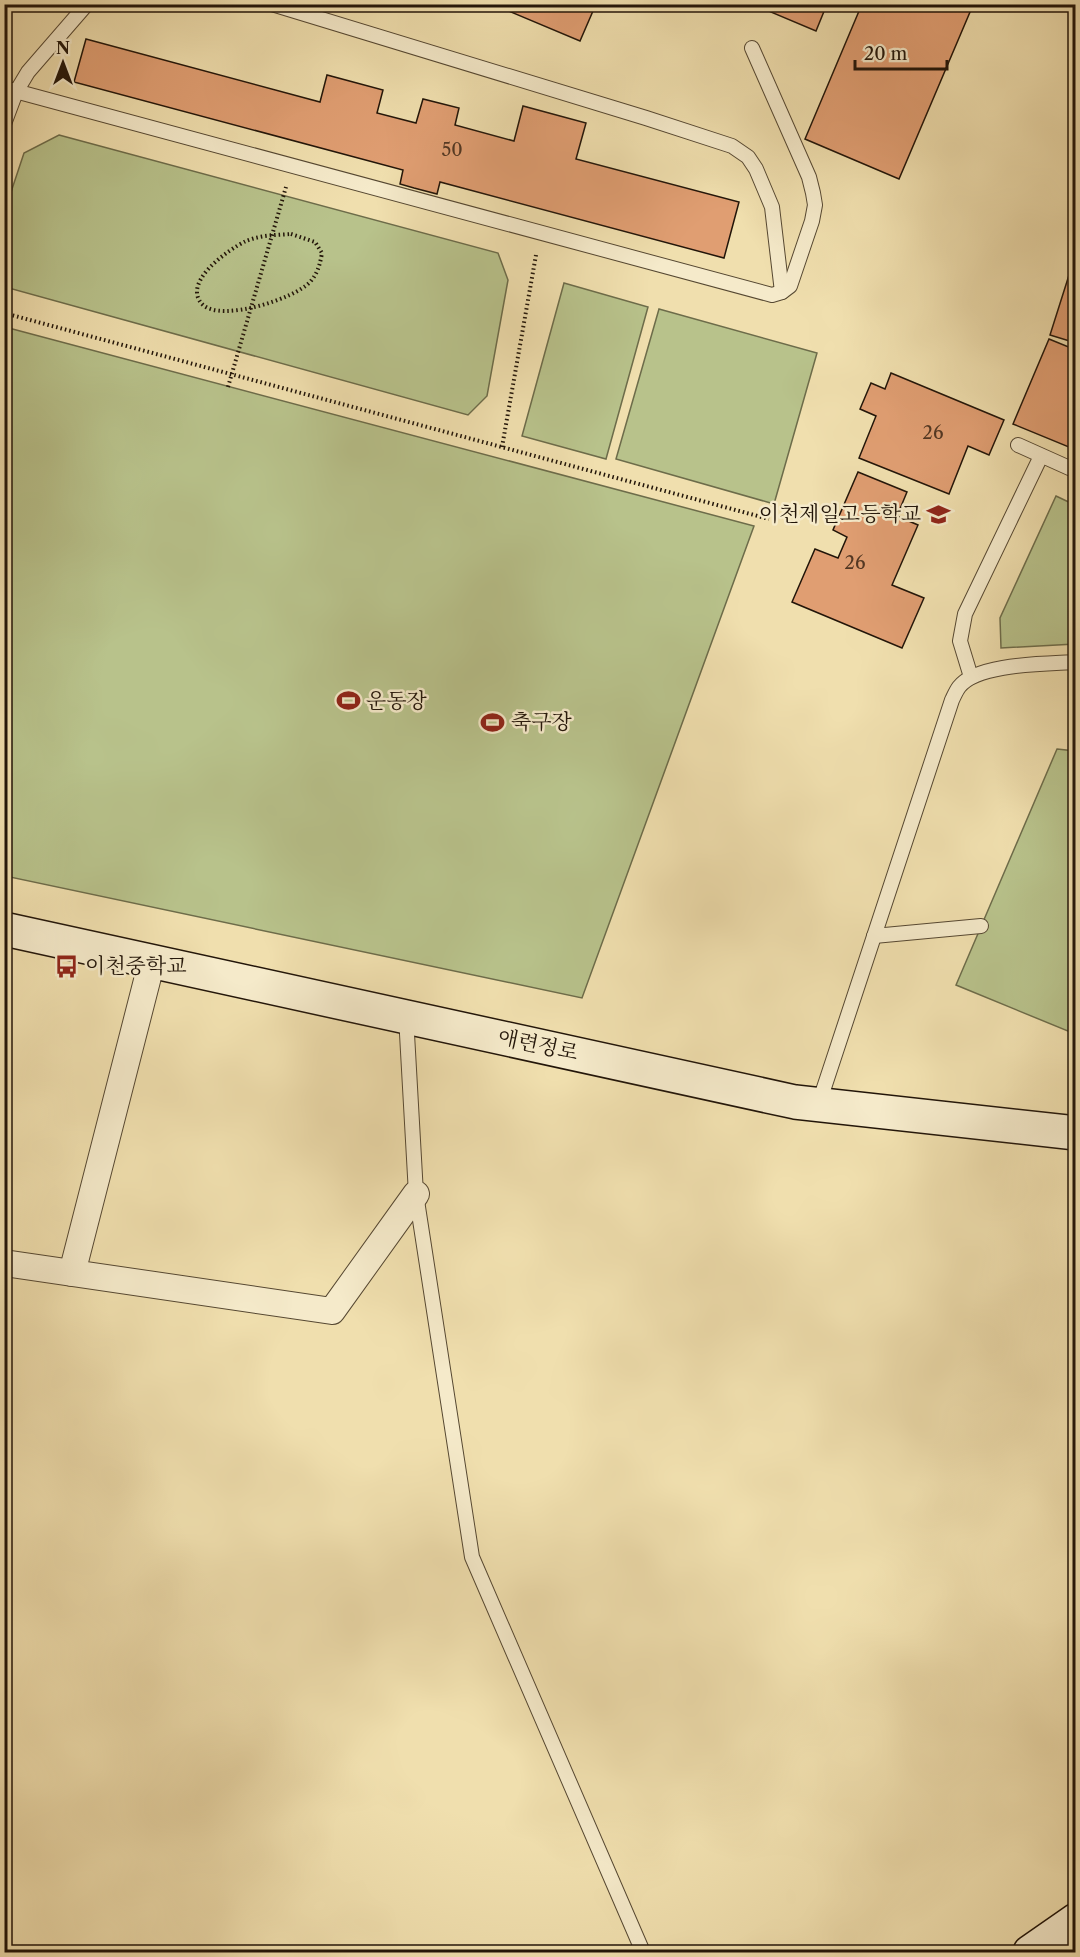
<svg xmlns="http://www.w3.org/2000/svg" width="1080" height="1957" viewBox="0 0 1080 1957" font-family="'Libre Caslon Text','Noto Serif KR',serif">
  <rect width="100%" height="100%" fill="#f0dfae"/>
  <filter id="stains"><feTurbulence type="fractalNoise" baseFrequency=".00333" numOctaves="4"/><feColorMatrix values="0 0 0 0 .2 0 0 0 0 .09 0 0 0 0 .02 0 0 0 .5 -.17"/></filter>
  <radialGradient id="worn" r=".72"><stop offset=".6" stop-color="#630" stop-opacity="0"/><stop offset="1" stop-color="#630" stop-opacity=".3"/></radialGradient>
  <g fill="#b8c28b" stroke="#6d6c4a" stroke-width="1.5">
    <path d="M59 135 498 253 508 280 487 396 468 415 5 287V210L24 153Z"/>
    <path d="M564 283 648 307 606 459 522 436Z"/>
    <path d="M659 309 817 353 774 504 616 459Z"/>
    <path d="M5 327 754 526 582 998 5 876Z"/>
    <path d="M1056 496 1075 505V644L1001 648 1000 618Z"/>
    <path d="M1057 749 1075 751V1034L956 985Z"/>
  </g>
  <g fill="#e09e72" stroke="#221509" stroke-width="1.5">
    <path d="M492 4H596L580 41Z"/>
    <path d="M752 4H827L816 31Z"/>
    <path d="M862 4 973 5 899 179 805 139Z"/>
    <path d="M86 39 320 102 327 75 383 90 377 113 416 123 423 99 459 108 455 125 514 141 523 106 586 123 576 159 739 202 724 258 440 182 437 194 414 188 400 184 403 170 74 82Z"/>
    <path d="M1076 253V343L1050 335Z"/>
    <path d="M1049 339 1076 350V450L1013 424Z"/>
    <path d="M891 373 1004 420 989 455 968 446 949 494 859 458 876 416 860 409 871 383 885 389Z"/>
    <path d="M858 472 907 492 897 516 918 525 892 585 924 598 902 648 792 602 815 549 838 558 847 537 833 530Z"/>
  </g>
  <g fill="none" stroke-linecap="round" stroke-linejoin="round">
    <defs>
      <g id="lane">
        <path d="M272 4 646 118 732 146 748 157 756 169 772 207 782 292"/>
        <path d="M4 88 772 295 782 292 790 286 812 221 815 205 813 193 809 177 752 48"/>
        <path d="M4 124 16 92 28 72 87 4"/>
        <path d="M1018 445 1076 471"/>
        <path d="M971 677 960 641 965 614 1041 456"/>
        <path d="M874 936 981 926"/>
        <path d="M406 1016 416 1194 472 1557 643 1952"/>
        <path d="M818 1106 952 700C954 696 956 691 959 687 977 663 1047 664 1076 662"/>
      </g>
      <g id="street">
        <path d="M4 1263 332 1311 416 1194"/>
        <path d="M72 1273 152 961"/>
      </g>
      <g id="secondary">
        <path d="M4 929 795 1102 1076 1133"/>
        <path d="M1030 1952 1076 1920"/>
      </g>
    </defs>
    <use href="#lane" stroke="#564832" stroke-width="16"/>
    <use href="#street" stroke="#564832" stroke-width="28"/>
    <use href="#secondary" stroke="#221509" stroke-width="36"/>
    <g stroke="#221509" stroke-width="4" stroke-dasharray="1.5 3" stroke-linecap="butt">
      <path d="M291 234 315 242 322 253C320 264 318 273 310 282 294 299 222 322 203 305 180 283 229 249 246 241 261 235 276 235 291 234Z"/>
      <path d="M4 313 769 519"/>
      <path d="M228 387 286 187"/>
      <path d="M502 447 536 255"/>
    </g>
    <use href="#lane" stroke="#f5eaca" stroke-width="14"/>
    <use href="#street" stroke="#f5eaca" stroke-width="26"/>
    <use href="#secondary" stroke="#f5eaca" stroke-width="33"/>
  </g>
  <defs>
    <symbol id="school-bare" viewBox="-9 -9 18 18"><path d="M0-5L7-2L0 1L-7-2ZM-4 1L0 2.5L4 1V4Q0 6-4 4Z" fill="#8f2418" stroke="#f5eaca" stroke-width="2.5" paint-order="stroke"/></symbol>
    <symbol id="stadium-bare" viewBox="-9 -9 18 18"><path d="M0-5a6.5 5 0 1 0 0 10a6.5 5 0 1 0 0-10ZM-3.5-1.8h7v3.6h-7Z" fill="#8f2418" stroke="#f5eaca" stroke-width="2.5" paint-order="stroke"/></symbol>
    <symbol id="bus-bare" viewBox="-9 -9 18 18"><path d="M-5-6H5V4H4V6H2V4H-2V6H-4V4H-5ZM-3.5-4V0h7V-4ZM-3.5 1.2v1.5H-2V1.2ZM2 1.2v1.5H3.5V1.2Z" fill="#8f2418" stroke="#f5eaca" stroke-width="2.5" paint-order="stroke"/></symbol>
  </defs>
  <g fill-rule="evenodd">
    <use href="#school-bare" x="922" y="498" width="33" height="33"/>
    <use href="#stadium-bare" x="332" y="684" width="33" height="33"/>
    <use href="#stadium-bare" x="476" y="706" width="33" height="33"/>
    <use href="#bus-bare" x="50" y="950" width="33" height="33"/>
  </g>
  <g text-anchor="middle" stroke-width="5" stroke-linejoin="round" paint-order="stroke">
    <g font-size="18" fill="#523723">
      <text x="452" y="156">50</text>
      <text x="933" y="439">26</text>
      <text x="855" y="569">26</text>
    </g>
    <g font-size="21" fill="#221509" stroke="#f5eaca" text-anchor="start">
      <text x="921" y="521" text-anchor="end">이천제일고등학교</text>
      <text x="366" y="708">운동장</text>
      <text x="511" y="729">축구장</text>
      <text x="85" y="973">이천중학교</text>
    </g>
    <g font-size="21" fill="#221509" stroke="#f5eaca">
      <text transform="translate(538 1045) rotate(12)" y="7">애련정로</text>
    </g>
  </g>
  <rect width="1080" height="1957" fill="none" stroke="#f0dfae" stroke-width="24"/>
  <rect x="6" y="6" width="1068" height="1945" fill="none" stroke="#221509" stroke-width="3"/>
  <rect x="12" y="12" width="1056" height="1933" fill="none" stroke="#221509" stroke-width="1.5"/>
  <g transform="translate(63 63)" stroke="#f5eaca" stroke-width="4.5" paint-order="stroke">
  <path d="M0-4.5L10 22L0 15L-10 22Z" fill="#221509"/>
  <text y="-9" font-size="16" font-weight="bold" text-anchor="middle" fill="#221509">N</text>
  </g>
  <path d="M855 60v9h92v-9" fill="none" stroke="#221509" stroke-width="3"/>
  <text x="864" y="60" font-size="18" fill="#221509" stroke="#f5eaca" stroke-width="4.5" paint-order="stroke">20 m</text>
  <rect width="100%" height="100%" filter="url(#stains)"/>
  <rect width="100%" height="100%" fill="url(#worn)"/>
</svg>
